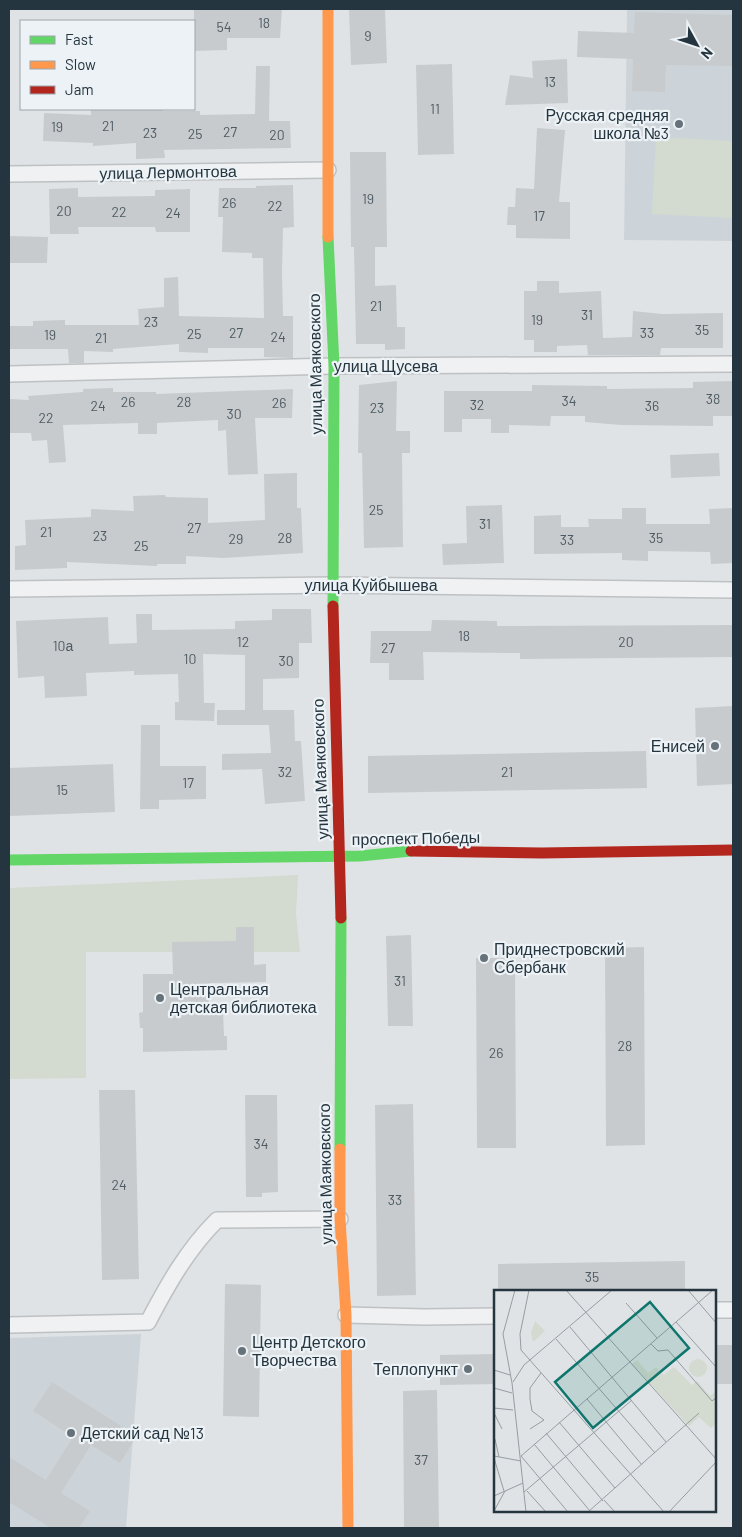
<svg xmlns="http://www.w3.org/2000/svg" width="742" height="1537" viewBox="0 0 742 1537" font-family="Barlow,sans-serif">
  <rect width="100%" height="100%" fill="#e0e3e5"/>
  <g fill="#cdd4d9">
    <path d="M627 9H733V241L624 240Z"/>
    <path d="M141 1334 126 1528H9V1338Z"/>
  </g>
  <g fill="#d3dacf">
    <path d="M656 137 733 141V218L652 214Z"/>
    <path d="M298 875 296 914 300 952H86V1078L9 1079V888Z"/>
  </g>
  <g fill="#c8cbcd">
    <path d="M194 9H282L280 38H227V50L194 51Z"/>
    <path d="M349 9H385L387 63 351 65Z"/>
    <path d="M635 12 733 15V66L666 65 665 92 632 91 633 59 577 57 578 31 634 33Z"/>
    <path d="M567 59 568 103 505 105 510 75 533 78 532 61Z"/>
    <path d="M452 64 454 154 418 155 416 65Z"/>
    <path d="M256 66H270L269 121H290L291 148 164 150 165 158 136 159V143L93 146V143L43 141 44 113 91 115V109H163V111H200V115L255 114Z"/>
    <path d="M537 128 565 130 559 202H570V239L516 238V225H507L508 207H515L516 188 534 189Z"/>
    <path d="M350 152H386L387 247H375V286L396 285 397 327H405V349L385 350V344H356L354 247H351Z"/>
    <path d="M293 185 294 227 283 228 282 273 283 316H293V358L264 357V348H208V353L179 352V344L113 349V352L84 351V363H69L68 349H9V326H33V321L65 320V325H139L138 309 164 307V278L178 277 179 316 264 318 263 258H252V253L222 252 223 217H218L219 188H256V186Z"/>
    <path d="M78 188V197L155 196V190L190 189V232H156L155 227H78L79 234H50L49 189Z"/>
    <path d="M9 236 48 237 47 263H9Z"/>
    <path d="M537 281H559V293L601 291 603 338 632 337 633 311 662 314 723 313V348H661L660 355H588L587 345 557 346V352H534V340H524V291H537Z"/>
    <path d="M397 381 396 431H410V453H402L403 547 364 548 362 453H358L359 385Z"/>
    <path d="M733 381V416H713V426L621 425 585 422V416H551L550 426 509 425V433H491V419H462V432H444V391H532V385L607 386V389L693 388V382Z"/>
    <path d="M113 388V392H156V394L293 389 292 418H255L258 474 228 475 226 430 218 431V420L157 423V434H138V423L63 425 66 462 49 463 47 440 32 441 31 433H9V399L29 400 28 396 83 392V389Z"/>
    <path d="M719 453 720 476 671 478 670 455Z"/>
    <path d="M297 473V508H301L303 553 223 558 186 556V564H157V566L67 562V568L15 570V546L26 545 25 520 91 517V509L134 511 133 496 165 495 166 497 208 498V523L265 520 264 474Z"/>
    <path d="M502 505 504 563 443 565 442 544 467 543 466 506Z"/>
    <path d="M622 508H646V524H710L709 509 733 508V563L711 564 710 552 648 551V561L622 560V553L534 554V516L561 515V527H589L588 519H622Z"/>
    <path d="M272 609H311L312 643H299V678L263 679V710H294L295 741H301L305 801 265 804 262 769 222 770V754L271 753 269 725H217V710H245V655L203 654 204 703H215L214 721 175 720V702H179L178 674 134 675V671L86 673 87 696 45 698 44 676 18 678 16 621 108 617 109 644 137 643 136 614H152V630L235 629V621L272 620Z"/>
    <path d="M432 620 497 621V626L733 625V657L520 659V653L423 652 424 680H389V663H370L371 631H431Z"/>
    <path d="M733 706V784L697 786 695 708Z"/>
    <path d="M141 725H160V766H206V799L159 800V809H140Z"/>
    <path d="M646 751 647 788 368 793V756Z"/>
    <path d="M113 764 115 812 9 816V768Z"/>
    <path d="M236 927H254V965L266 964V982L209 983V1011H223L224 1036H227V1050L143 1052V1028H140L139 1013 143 1012V974H173L172 942 236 941Z"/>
    <path d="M411 935 413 1026H388L386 936Z"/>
    <path d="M644 947 645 1145 606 1146 605 948Z"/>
    <path d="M476 958H515L516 1148H477Z"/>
    <path d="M99 1090H135L139 1279 102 1280Z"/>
    <path d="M245 1095H277L278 1192 262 1193V1197H246Z"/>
    <path d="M413 1104 416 1295 377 1296 375 1105Z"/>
    <path d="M685 1261V1291H498V1264Z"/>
    <path d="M225 1284 261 1285 259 1417 223 1416Z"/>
    <rect x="716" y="1345" width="17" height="39"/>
    <path d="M496 1354V1384L440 1385V1355Z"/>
    <path d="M52 1382 137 1436 120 1463 91 1445 61 1493 90 1511 79 1528H51L9 1502V1457L46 1480 73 1437 33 1411Z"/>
    <path d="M437 1390 439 1528H404L403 1391Z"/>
  </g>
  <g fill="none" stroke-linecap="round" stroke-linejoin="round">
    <defs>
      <g id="street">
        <path d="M9 174 328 170"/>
        <path d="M9 374 334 366 733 364"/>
        <path d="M9 589 332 585 733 590"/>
        <path d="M716 1310H733"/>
        <path d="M346 1315 425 1317 496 1316"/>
        <path d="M9 1325 148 1322C168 1284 187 1250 217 1220L340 1219"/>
      </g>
    </defs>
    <use href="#street" stroke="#bec1c3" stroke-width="18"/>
    <use href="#street" stroke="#eff1f2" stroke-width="15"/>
    <g stroke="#63d668" stroke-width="11">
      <path d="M328 237 334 366 333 606"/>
      <path d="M9 860 360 856 411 851"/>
      <path d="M340 1149 341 918"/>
    </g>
    <g stroke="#ff974d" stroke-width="11">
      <path d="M328 9V237"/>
      <path d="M340 1149V1219L346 1315 348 1528"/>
    </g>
    <g stroke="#b3261e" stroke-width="11">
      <path d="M333 606 341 918"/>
      <path d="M411 851 542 853 733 850"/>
    </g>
  </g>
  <g fill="#667279" stroke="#ecf2f5" stroke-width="2">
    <circle cx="679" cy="124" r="5"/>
    <circle cx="715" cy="746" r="5"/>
    <circle cx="484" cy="958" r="5"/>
    <circle cx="160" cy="998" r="5"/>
    <circle cx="242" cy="1351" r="5"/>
    <circle cx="468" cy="1369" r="5"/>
    <circle cx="71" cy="1433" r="5"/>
  </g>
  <g text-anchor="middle" stroke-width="4.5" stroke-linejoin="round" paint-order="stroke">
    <g font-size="14" fill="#4e5b63">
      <text x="264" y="28">18</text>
      <text x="224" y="32">54</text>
      <text x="368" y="41">9</text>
      <text x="550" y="87">13</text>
      <text x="435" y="114">11</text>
      <text x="108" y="131">21</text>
      <text x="57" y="132">19</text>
      <text x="230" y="137">27</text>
      <text x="150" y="138">23</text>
      <text x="195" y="139">25</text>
      <text x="277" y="140">20</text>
      <text x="368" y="204">19</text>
      <text x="229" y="208">26</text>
      <text x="275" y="211">22</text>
      <text x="64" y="216">20</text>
      <text x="119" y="217">22</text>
      <text x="173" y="218">24</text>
      <text x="539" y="221">17</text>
      <text x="376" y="311">21</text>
      <text x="587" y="320">31</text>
      <text x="537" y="325">19</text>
      <text x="151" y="327">23</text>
      <text x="702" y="335">35</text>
      <text x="236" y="338">27</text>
      <text x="647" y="338">33</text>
      <text x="194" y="339">25</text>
      <text x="50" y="340">19</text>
      <text x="278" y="342">24</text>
      <text x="101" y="343">21</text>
      <text x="713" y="404">38</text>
      <text x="569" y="406">34</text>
      <text x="128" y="407">26</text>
      <text x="184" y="407">28</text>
      <text x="279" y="408">26</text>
      <text x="477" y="410">32</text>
      <text x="98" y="411">24</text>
      <text x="652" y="411">36</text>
      <text x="377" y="413">23</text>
      <text x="234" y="419">30</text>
      <text x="46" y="423">22</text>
      <text x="376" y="515">25</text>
      <text x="485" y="529">31</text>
      <text x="194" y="533">27</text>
      <text x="46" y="537">21</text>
      <text x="100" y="541">23</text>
      <text x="285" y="543">28</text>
      <text x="656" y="543">35</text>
      <text x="236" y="544">29</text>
      <text x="567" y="545">33</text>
      <text x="141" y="551">25</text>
      <text x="464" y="641">18</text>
      <text x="243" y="647">12</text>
      <text x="626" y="647">20</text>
      <text x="63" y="651">10а</text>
      <text x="388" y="653">27</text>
      <text x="190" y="664">10</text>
      <text x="286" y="666">30</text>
      <text x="285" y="777">32</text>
      <text x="507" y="777">21</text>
      <text x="188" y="788">17</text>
      <text x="62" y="795">15</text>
      <text x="400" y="986">31</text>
      <text x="625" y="1051">28</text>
      <text x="496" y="1058">26</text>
      <text x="261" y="1149">34</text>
      <text x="119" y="1190">24</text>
      <text x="395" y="1205">33</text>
      <text x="592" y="1282">35</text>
      <text x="421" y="1465">37</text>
    </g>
    <g font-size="16" fill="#25353f" stroke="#ecf2f5" text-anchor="start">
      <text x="669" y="121" text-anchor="end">Русская средняя<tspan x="669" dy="18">школа №3</tspan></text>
      <text x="705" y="752" text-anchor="end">Енисей</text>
      <text x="494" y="955">Приднестровский<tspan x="494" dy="18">Сбербанк</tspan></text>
      <text x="170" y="995">Центральная<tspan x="170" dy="18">детская библиотека</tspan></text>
      <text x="252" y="1348">Центр Детского<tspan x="252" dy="18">Творчества</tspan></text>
      <text x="458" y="1375" text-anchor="end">Теплопункт</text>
      <text x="81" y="1439">Детский сад №13</text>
    </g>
    <g font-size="16" fill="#25353f" stroke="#ecf2f5">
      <text transform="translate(168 172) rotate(-1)" y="6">улица Лермонтова</text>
      <text transform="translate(315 364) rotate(-91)" y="6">улица Маяковского</text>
      <text x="386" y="372">улица Щусева</text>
      <text x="371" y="591">улица Куйбышева</text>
      <text transform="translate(320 769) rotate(-92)" y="6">улица Маяковского</text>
      <text transform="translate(416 838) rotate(-1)" y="6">проспект Победы</text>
      <text transform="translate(325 1174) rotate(-91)" y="6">улица Маяковского</text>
    </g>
  </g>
  <g transform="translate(494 1290)">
    <rect width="222" height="222" fill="#e0e3e5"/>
    <path d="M41 31 51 41 39 52 37 43ZM195 78a9 9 0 1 1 18 0a9 9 0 1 1-18 0ZM143 70 154 83 162 77 170 85 180 77 198 95 203 91 216 106 222 101V134L217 138 205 127 195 136 138 74Z" fill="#d3dacf"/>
    <path fill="none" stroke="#959da3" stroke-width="1" d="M21 0 9 44 18 93 32 222M35 0 26 44 27 60 170 222M72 0 223 170M194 0 223 34M132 13 163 48M182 32 223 78M76 37 172 152M62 49 161 163M157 54 164 61 174 60 218 111 223 107M0 80 16 85M19 92 30 75 118 0M0 98 18 103M93 109 148 175M0 118 19 120M0 123 8 139M65 132 121 198M36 139 50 130 38 121 36 109V98L47 83M52 143 109 211M1 149 5 167M40 154 96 221M0 166 27 171M27 166 219 0M27 166 74 222M0 168 10 201M33 201 52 222M30 202 138 110M0 206 29 193M110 210 121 222M0 221 11 201M94 222 205 123M175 222 223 171"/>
    <path fill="#0f766e" fill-opacity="0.15" stroke="#0f766e" stroke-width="2.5" d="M156 12 195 58 99 138 61 92Z"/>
    <rect width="222" height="222" fill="none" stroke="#25353f" stroke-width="2.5"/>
  </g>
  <rect width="742" height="1537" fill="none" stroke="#25353f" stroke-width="20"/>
  <rect x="20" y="20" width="175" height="90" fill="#ecf2f5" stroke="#9ca6ac"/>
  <rect x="30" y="36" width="25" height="8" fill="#63d668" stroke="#9ca6ac"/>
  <text x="65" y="45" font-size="15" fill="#25353f">Fast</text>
  <rect x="30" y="61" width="25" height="8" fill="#ff974d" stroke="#9ca6ac"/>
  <text x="65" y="70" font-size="15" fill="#25353f">Slow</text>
  <rect x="30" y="86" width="25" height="8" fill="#b3261e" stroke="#9ca6ac"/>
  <text x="65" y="95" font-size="15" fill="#25353f">Jam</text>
  <g transform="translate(697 45) rotate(130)" stroke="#ecf2f5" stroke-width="4" paint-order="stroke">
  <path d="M0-4L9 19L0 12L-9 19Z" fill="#25353f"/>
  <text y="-8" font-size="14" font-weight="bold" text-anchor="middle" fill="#25353f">N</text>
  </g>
</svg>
